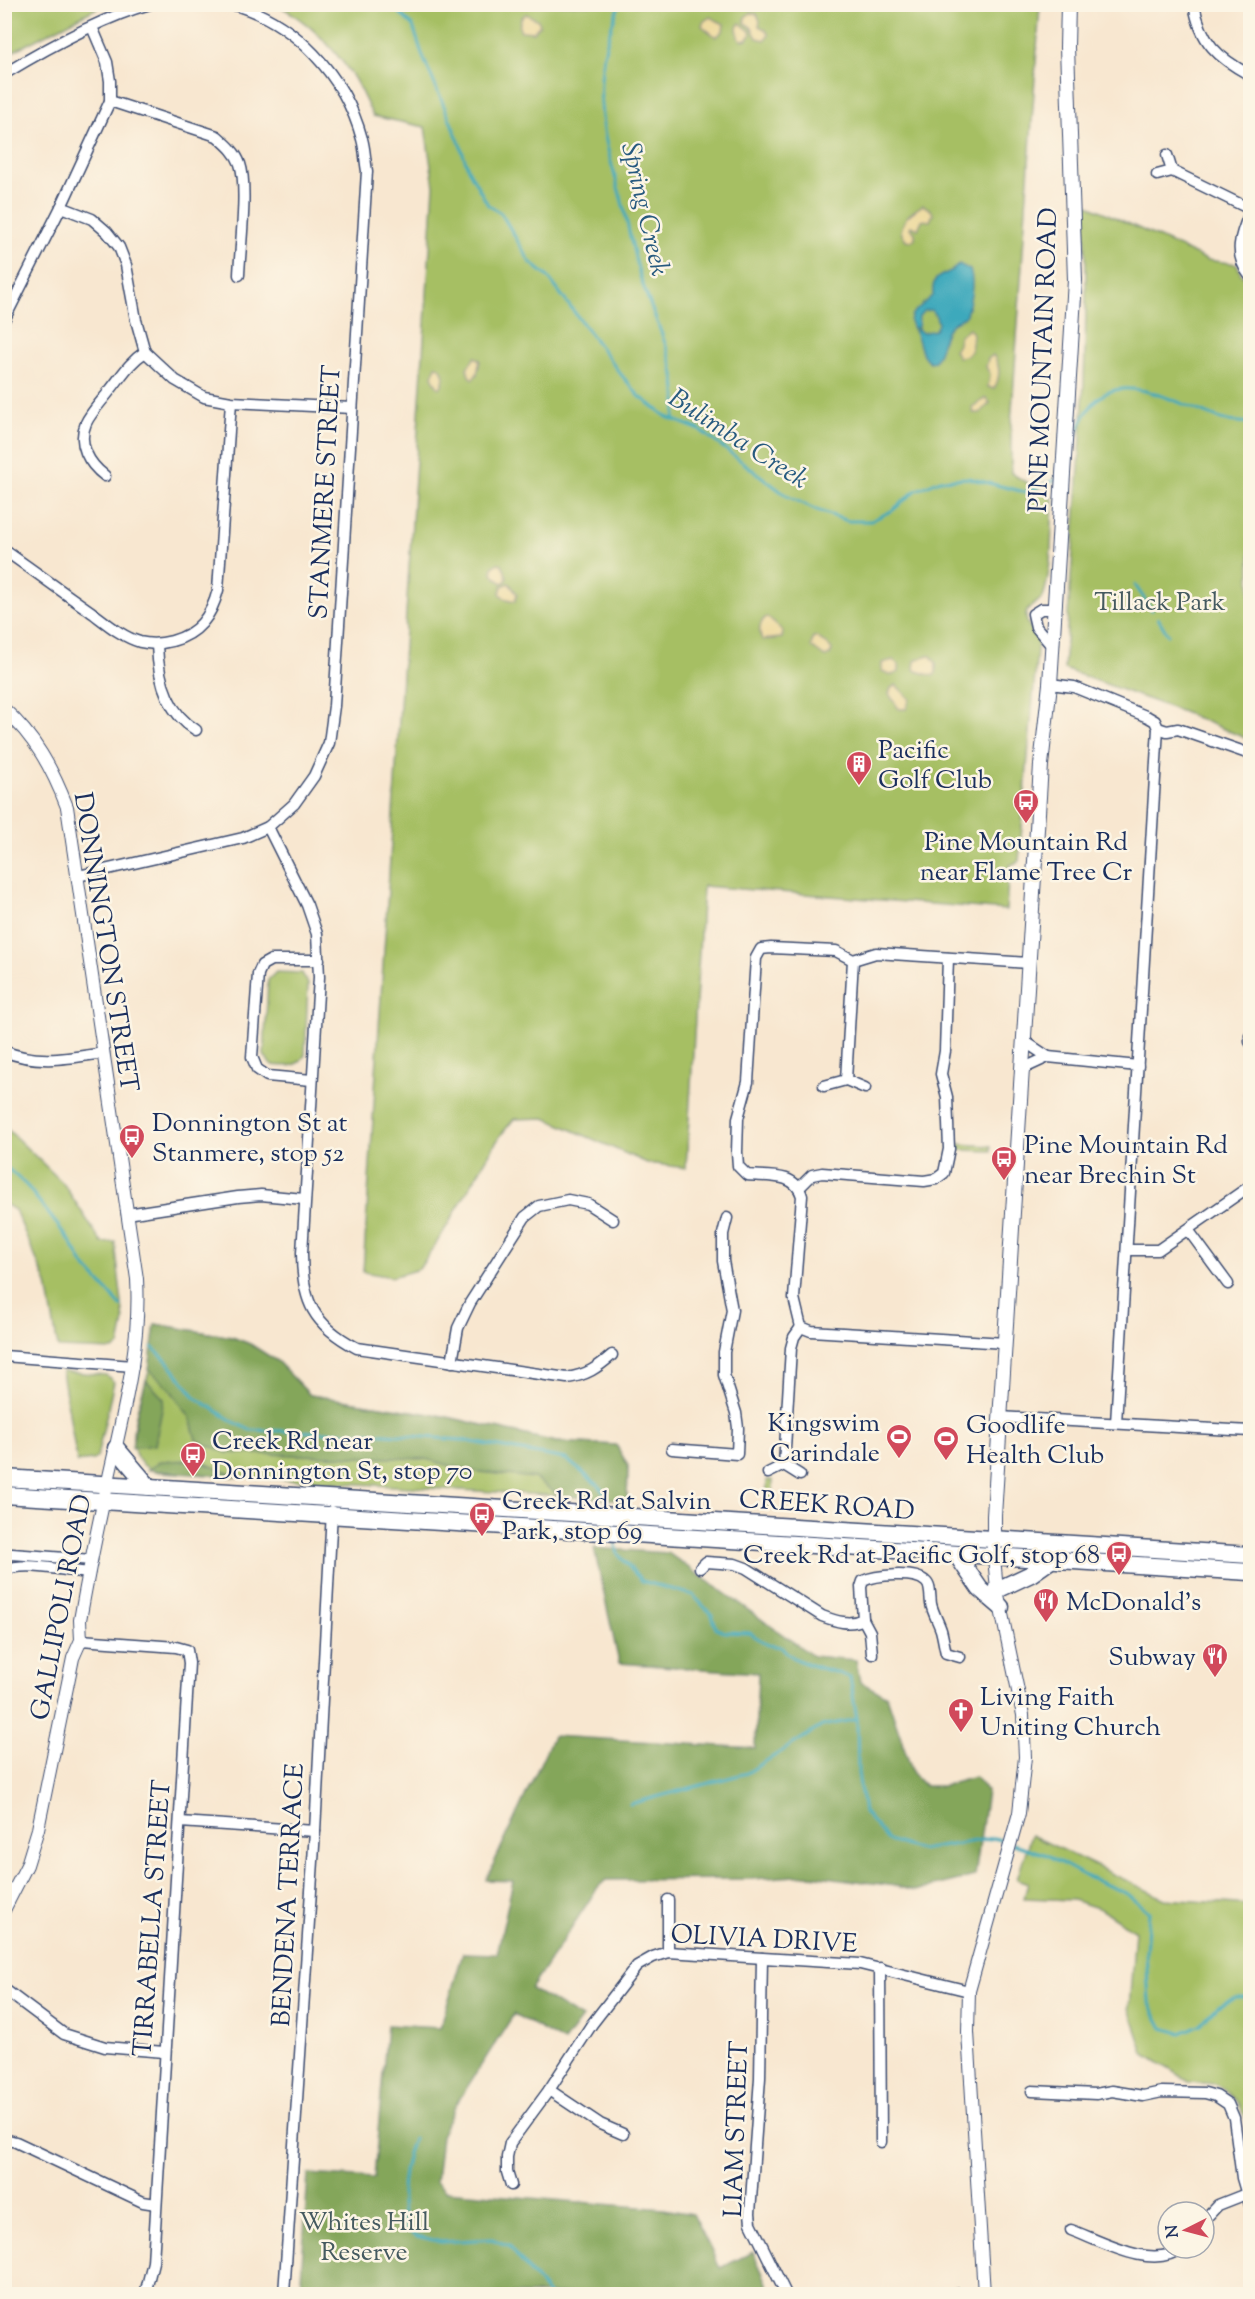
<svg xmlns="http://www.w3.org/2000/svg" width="1255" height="2299" viewBox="0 0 1255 2299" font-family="'Sorts Mill Goudy',serif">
  <rect width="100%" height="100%" fill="#fcf5e5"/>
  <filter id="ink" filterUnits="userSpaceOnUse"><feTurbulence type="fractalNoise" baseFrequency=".0167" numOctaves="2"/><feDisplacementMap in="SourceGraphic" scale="12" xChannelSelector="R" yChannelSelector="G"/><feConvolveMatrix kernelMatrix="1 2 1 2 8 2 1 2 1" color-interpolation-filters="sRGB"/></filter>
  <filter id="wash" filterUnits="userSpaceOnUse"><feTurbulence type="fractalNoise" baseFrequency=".008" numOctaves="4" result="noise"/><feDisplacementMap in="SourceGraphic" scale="24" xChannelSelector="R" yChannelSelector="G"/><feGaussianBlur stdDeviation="1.35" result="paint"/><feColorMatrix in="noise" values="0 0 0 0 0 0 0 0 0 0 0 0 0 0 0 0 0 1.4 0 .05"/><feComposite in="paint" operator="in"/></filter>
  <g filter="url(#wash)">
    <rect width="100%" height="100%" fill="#f8e7d0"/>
    <g fill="#a6bf64" stroke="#607761" stroke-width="1.5">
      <path d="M5 4H103V5L12 52 5 58Z"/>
      <path d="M278 5H1040L1011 424V473L1053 499C1051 530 1053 564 1044 594 1041 604 1028 604 1026 614 1025 624 1034 632 1038 639L1019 861 1009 866 1006 910 703 886 686 1168 647 1163 545 1118 514 1119 500 1136 441 1236 419 1269 392 1277 363 1272 434 186 425 127 373 116C366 103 360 87 352 75 333 47 307 21 278 5Z"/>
      <path d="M1084 203 1207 260 1237 264 1241 274 1250 285V740L1183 712 1064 669C1075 514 1092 358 1084 203Z"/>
      <path d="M276 972 302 973 308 984 305 1055C296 1069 286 1066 271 1065L264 1055 268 980Z"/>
      <path d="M4 1126 63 1183 102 1243 115 1242 124 1321 119 1346 113 1350 58 1348 47 1284 15 1210 5 1204Z"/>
      <path d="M959 1144 991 1146V1151L959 1150Z"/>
      <path d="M155 1324 232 1337 250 1344 277 1361 310 1395 443 1416 556 1442 616 1445 628 1466 627 1500 159 1472C112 1462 141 1402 149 1371 152 1356 153 1340 155 1324Z"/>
      <path d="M62 1371 106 1375 114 1382 97 1457 93 1460 77 1462Z"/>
      <path d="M767 1480H773L772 1509 766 1508Z"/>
      <path d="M1031 1835 1165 1899 1250 1905V2137H1247L1246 2121 1240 2105 1228 2093 1215 2084 1189 2082 1144 2053 1129 2008 1135 1931 1101 1909 1073 1900 1024 1898 1028 1883 1017 1879Z"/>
    </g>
    <g fill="#84a65a" stroke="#506a5c" stroke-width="1.5">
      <path d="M155 1324 232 1337 250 1344 277 1361 310 1395 443 1416 556 1442 616 1445 628 1466 627 1500 560 1496 534 1478 471 1471 425 1459 227 1453 196 1440 190 1417 169 1388 149 1369Z"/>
      <path d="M146 1380 164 1399 155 1445 132 1448 136 1417Z"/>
      <path d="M197 1460 238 1477 148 1470 160 1461Z"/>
      <path d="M594 1548 668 1553 813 1656 856 1660 860 1682 887 1696 913 1774 925 1786H942L975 1777 987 1791 975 1876 915 1891 896 1886 810 1875 752 1879 606 1880 598 1887 531 1989 582 2018 564 2042 514 2014 455 2106 441 2136 436 2181 445 2191 664 2209 693 2214 720 2268 753 2252 772 2294H300L308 2174 374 2178 387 2025 440 2028 463 1953 497 1954 513 1881 486 1880 553 1736 755 1748 758 1673 619 1663Z"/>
    </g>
    <g fill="#eeda9e" stroke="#84847e" stroke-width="1.5">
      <path d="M751 13 757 14 760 21 759 26 765 29 769 35 765 40 757 38 751 27 745 23V17Z"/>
      <path d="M526 14 538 20 540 25 533 32 521 31 519 27 521 18Z"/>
      <path d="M710 17 724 24 723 31 716 37 702 26 703 22Z"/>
      <path d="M740 23 750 31 751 35 747 39 742 40 738 37 737 27Z"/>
      <path d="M923 205 931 210 933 214 930 221 922 220 918 229 911 226 910 228 915 233V238L912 241 906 240 901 232C903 217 911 213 923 205Z"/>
      <path d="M969 328 973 334 971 351 966 356 958 357 954 350 958 344 959 336Z"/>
      <path d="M993 355C1001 366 1000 378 994 389L988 387 990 374 986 367 988 359Z"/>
      <path d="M475 357 480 360 477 374 473 379 469 376 467 368Z"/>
      <path d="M436 366 440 367C445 375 445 380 440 388L437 386 432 376Z"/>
      <path d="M986 398 990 403 980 413H973L972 407Z"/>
      <path d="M498 563 502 564 507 577 506 581 502 583 492 573 493 567Z"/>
      <path d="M509 583 517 594 515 601 504 598 500 593 502 586Z"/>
      <path d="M767 617 783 631 782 638 762 640C758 632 759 621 767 617Z"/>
      <path d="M813 637H817C822 642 829 643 832 650L830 655 825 657 811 647Z"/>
      <path d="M927 655 931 656 936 663V673L933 676 916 671 914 669 915 661Z"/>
      <path d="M893 660 899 665V672L892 675 882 671V663Z"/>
      <path d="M896 685 910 699 906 709H899L889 694 891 688Z"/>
    </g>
    <path fill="#3ca9bc" stroke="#2c6c8d" stroke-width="1.5" d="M959 264 970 270C975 283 970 304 965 317 938 327 947 341 935 361L930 362C918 355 922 341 914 331L918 329 922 333 935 330 938 324 936 316 931 310 924 311 919 316 918 327 913 329 910 321 912 314 933 295C931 269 948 279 959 264Z"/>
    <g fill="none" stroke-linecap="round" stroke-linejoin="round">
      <g stroke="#3ca9bc" stroke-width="3">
        <path d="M390 4 413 26 423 57 459 141 468 169 488 205 501 213 530 262 548 277 619 372 639 396 667 417 700 430 787 496 819 511 848 521H871L893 510 915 491 940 480 968 478 1025 492 1057 479"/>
        <path d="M620 4C607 34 599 69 601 102 602 138 615 175 624 209 630 235 635 263 644 288 659 331 684 374 674 419"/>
        <path d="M1070 448C1078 430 1084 410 1100 397 1132 371 1194 413 1228 421 1235 422 1243 422 1250 423"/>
        <path d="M1135 585 1152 610"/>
        <path d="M1158 618 1168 635"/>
        <path d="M4 1165 27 1186 70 1241 83 1264 121 1306"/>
        <path d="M152 1347 167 1361 196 1398 234 1422 250 1430 386 1434 461 1440 566 1459 598 1485 606 1496 608 1510"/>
        <path d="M614 1537 618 1554 642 1581 693 1595 712 1615 716 1628 725 1632 750 1633 768 1645 782 1647C795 1666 828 1668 850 1677L857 1719 858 1773 864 1812 888 1840 920 1850 994 1838 1007 1842"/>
        <path d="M630 1804 747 1773 822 1726 857 1719"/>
        <path d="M1013 1844 1047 1855 1085 1876 1128 1894 1149 1912 1146 1952 1149 2002 1163 2028 1181 2033 1201 2024 1217 2006 1236 1998H1250"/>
        <path d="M413 2138C402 2168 398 2198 406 2229L417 2236 441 2242 492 2239 509 2246 548 2294"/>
      </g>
    </g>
  </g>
  <g filter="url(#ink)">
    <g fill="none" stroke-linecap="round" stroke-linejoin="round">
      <defs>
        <g id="minor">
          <path d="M1194 4C1200 42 1218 58 1250 75"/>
          <path d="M4 74C47 48 103 17 150 4"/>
          <path d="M110 101 217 136C226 144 236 152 240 164 248 186 240 248 239 275"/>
          <path d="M1172 171 1250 209"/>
          <path d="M1157 175 1172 171 1167 155"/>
          <path d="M61 207 92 219 107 232 119 247 126 265 136 320 145 352 175 380 204 397 231 402 352 408"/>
          <path d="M1250 213C1240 235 1233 255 1250 276"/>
          <path d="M4 320 61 207 110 101V81L107 62 92 27"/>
          <path d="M105 476C89 464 77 444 86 423 91 412 103 400 111 389 122 375 130 362 145 352"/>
          <path d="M4 550C33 570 61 591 90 611 105 622 122 637 140 642 152 645 161 644 172 641 198 634 211 617 218 590L231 402"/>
          <path d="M157 645C158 678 166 712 196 730"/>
          <path d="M1052 646 1036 627 1033 614 1041 609H1055"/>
          <path d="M1050 684 1074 687 1148 717 1155 721 1158 728 1167 731 1178 729 1250 754"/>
          <path d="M268 827 307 905 317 934 319 977 302 1253C302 1301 313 1325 357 1348L567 1378C587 1375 597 1368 612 1355"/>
          <path d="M78 876 243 838 268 827 294 804 314 776 329 743 334 706 367 171C365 161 365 149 362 139 345 76 295 21 231 4"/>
          <path d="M1024 1041 1048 1057"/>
          <path d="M1250 1042V1036"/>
          <path d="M4 1051C37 1065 70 1058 104 1053"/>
          <path d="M1022 1069 1048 1057 1138 1066"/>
          <path d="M312 1080 267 1076 257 1069 252 1057 258 974 262 965 271 960H319"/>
          <path d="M846 1080 853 960"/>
          <path d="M824 1086 846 1080 865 1088"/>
          <path d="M800 1187 812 1175 822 1173 924 1181 936 1179 944 1173 949 1149 947 1097 941 1074 945 1051 948 958"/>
          <path d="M127 1214 238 1197 261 1195 304 1199"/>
          <path d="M1189 1231 1228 1284"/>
          <path d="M1127 1250H1158L1250 1186"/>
          <path d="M1005 1343 811 1331 801 1327 794 1298 802 1196C795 1172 768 1177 747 1175L738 1166 737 1152 738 1118 748 1082 756 958 761 949 771 948 836 951 853 960 876 953 1029 963"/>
          <path d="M4 1356 133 1366"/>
          <path d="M452 1362 458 1328 470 1303 525 1217 539 1206 568 1200 588 1204 613 1220"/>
          <path d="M1000 1417 1250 1431"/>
          <path d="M1116 1423 1158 728"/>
          <path d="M672 1449 737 1454 738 1428 736 1413 724 1375V1352L732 1310 723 1261V1234L727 1218"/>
          <path d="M784 1465 791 1348 794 1337 801 1327"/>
          <path d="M768 1473 784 1465 800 1475"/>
          <path d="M4 1555 12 1554 92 1560"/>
          <path d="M700 1568 706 1562 735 1564 746 1568 822 1616C835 1621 850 1626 863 1619L861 1587 863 1581C875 1575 915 1571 926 1582 931 1586 930 1598 931 1604 933 1613 938 1621 941 1630 943 1637 944 1645 946 1653L960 1657"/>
          <path d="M4 1570C27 1561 65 1571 89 1573"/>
          <path d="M863 1619 870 1632 872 1654"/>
          <path d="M81 1640 176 1647 187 1650 189 1663 153 2262 145 2294"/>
          <path d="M180 1822 315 1831"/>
          <path d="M668 1900V1952"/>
          <path d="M762 1958 760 2078 750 2213 751 2223 786 2294"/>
          <path d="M880 1968 881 2142"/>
          <path d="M4 1989 64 2034 105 2047 164 2052"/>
          <path d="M549 2090 600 2124 623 2134"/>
          <path d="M1032 2091 1096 2094 1112 2091 1143 2096 1162 2092 1205 2093 1216 2096 1228 2104 1234 2118 1242 2178 1250 2205"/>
          <path d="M4 2139 16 2142 143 2202 156 2204"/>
          <path d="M511 2185 507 2172V2157L510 2143 549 2090 592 2024 637 1966 653 1957 668 1952 860 1964 969 1991"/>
          <path d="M1204 2220 1218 2205 1246 2194"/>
          <path d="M1071 2230C1101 2241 1153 2271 1181 2248"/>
          <path d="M957 2293V2294"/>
          <path d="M284 2294 315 1831 332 1511"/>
        </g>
        <g id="tertiary">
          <path d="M4 709C35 737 52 768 67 807L137 1279C141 1350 122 1417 107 1486 97 1530 88 1575 80 1620L81 1640 73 1658 38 1829 27 1865 4 1910"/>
          <path d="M984 2294 968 2032 969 1991 1019 1813 1025 1757 1023 1715 997 1590 994 1557"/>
        </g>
        <path id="secondary" d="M994 1548V1516L1041 765 1050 684 1075 280 1067 47 1068 4"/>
        <g id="primary">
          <path d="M116 1448 149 1487"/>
          <path d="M4 1478 1250 1555"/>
          <path d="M4 1495 1250 1572"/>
          <path d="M956 1554 980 1589 1001 1607"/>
          <path d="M997 1590 1031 1574 1051 1560"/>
        </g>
      </defs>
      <use href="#minor" stroke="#3c4b6f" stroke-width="13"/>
      <use href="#tertiary" stroke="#3c4b6f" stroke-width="14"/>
      <use href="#secondary" stroke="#3c4b6f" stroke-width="16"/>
      <use href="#primary" stroke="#3c4b6f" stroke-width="19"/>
      <use href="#minor" stroke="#fff" stroke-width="10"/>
      <use href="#tertiary" stroke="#fff" stroke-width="12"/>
      <use href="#secondary" stroke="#fff" stroke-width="14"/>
      <use href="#primary" stroke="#fff" stroke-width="16"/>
    </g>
  </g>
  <defs>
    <symbol id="building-pin" viewBox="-11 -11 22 30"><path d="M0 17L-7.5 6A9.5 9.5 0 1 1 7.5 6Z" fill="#d1495b" stroke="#fcf5e5"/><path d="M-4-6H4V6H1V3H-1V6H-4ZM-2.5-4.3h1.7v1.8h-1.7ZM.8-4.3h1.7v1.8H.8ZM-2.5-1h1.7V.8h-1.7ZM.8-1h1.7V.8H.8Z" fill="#fff"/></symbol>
    <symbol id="bus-pin" viewBox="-11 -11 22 30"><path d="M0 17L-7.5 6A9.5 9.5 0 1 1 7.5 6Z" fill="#d1495b" stroke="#fcf5e5"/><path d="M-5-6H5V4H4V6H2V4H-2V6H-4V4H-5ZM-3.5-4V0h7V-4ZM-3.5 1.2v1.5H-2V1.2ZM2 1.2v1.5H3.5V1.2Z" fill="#fff"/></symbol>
    <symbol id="stadium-pin" viewBox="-11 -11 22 30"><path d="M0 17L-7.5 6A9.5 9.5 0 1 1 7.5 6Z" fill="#d1495b" stroke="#fcf5e5"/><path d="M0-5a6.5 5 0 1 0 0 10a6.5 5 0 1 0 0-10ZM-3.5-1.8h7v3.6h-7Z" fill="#fff"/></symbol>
    <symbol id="restaurant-pin" viewBox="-11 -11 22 30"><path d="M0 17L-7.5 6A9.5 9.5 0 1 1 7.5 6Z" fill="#d1495b" stroke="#fcf5e5"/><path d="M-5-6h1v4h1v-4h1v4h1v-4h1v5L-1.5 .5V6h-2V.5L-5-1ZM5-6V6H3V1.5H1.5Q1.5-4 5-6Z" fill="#fff"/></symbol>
    <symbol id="church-pin" viewBox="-11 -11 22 30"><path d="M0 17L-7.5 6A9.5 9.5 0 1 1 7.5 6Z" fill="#d1495b" stroke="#fcf5e5"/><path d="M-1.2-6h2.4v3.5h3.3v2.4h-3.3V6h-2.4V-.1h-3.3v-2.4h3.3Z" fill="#fff"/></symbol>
  </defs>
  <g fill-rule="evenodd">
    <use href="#building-pin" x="844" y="749" width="30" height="40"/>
    <use href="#bus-pin" x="1011" y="787" width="30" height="40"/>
    <use href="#bus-pin" x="117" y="1122" width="30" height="40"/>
    <use href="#bus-pin" x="989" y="1144" width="30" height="40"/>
    <use href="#stadium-pin" x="884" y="1422" width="30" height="40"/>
    <use href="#stadium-pin" x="931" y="1424" width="30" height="40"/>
    <use href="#bus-pin" x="178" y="1440" width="30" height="40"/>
    <use href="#bus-pin" x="467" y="1500" width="30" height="40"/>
    <use href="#bus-pin" x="1104" y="1539" width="30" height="40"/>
    <use href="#restaurant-pin" x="1031" y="1586" width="30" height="40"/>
    <use href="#restaurant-pin" x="1200" y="1641" width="30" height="40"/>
    <use href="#church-pin" x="946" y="1696" width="30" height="40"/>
  </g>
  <g text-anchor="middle" stroke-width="5" stroke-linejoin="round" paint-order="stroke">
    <g font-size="26" fill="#1b2f5e" stroke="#fcf5e5">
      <text transform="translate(1042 360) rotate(-88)" y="9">PINE MOUNTAIN ROAD</text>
      <text transform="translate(324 492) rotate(-87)" y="9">STANMERE STREET</text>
      <text transform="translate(107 942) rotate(81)" y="9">DONNINGTON STREET</text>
      <text transform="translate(827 1504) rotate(4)" y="9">CREEK ROAD</text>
      <text transform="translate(60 1607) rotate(-79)" y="9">GALLIPOLI ROAD</text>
      <text transform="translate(287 1895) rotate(-87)" y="9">BENDENA TERRACE</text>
      <text transform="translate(151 1918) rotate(-86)" y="9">TIRRABELLA STREET</text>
      <text transform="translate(764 1938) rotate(3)" y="9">OLIVIA DRIVE</text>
      <text transform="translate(735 2129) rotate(-88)" y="9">LIAM STREET</text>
    </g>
    <g font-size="26" fill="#455a60" stroke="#fcf5e5">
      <text x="1160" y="610">Tillack Park</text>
      <text x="364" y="2230">Whites Hill<tspan x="364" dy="30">Reserve</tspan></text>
    </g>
    <g font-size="26" fill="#1b2f5e" stroke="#fcf5e5" text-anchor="start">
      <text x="878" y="758">Pacific<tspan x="878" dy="30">Golf Club</tspan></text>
      <text x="1026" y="850" text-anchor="middle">Pine Mountain Rd<tspan x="1026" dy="30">near Flame Tree Cr</tspan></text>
      <text x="152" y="1131">Donnington St at<tspan x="152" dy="30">Stanmere, stop 52</tspan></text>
      <text x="1024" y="1153">Pine Mountain Rd<tspan x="1024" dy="30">near Brechin St</tspan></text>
      <text x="880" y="1431" text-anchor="end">Kingswim<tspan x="880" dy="30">Carindale</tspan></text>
      <text x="966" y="1433">Goodlife<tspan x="966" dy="30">Health Club</tspan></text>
      <text x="212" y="1449">Creek Rd near<tspan x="212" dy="30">Donnington St, stop 70</tspan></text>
      <text x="502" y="1509">Creek Rd at Salvin<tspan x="502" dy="30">Park, stop 69</tspan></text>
      <text x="1100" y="1563" text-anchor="end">Creek Rd at Pacific Golf, stop 68</text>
      <text x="1066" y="1610">McDonald's</text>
      <text x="1196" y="1665" text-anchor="end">Subway</text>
      <text x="980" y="1705">Living Faith<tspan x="980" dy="30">Uniting Church</tspan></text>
    </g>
    <g font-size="27" font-style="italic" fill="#275a7f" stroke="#fcf5e5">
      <text transform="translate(646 209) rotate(77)" y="9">Spring Creek</text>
      <text transform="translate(739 438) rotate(33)" y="9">Bulimba Creek</text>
    </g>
  </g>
  <rect width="1255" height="2299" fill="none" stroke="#fcf5e5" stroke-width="24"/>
  <g transform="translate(1186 2230) rotate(264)"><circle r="28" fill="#fcf5e5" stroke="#a2a6af" stroke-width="1.5"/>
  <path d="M0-4.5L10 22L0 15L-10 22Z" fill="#d1495b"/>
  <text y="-9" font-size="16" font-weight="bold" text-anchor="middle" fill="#1b2f5e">N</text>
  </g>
</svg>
